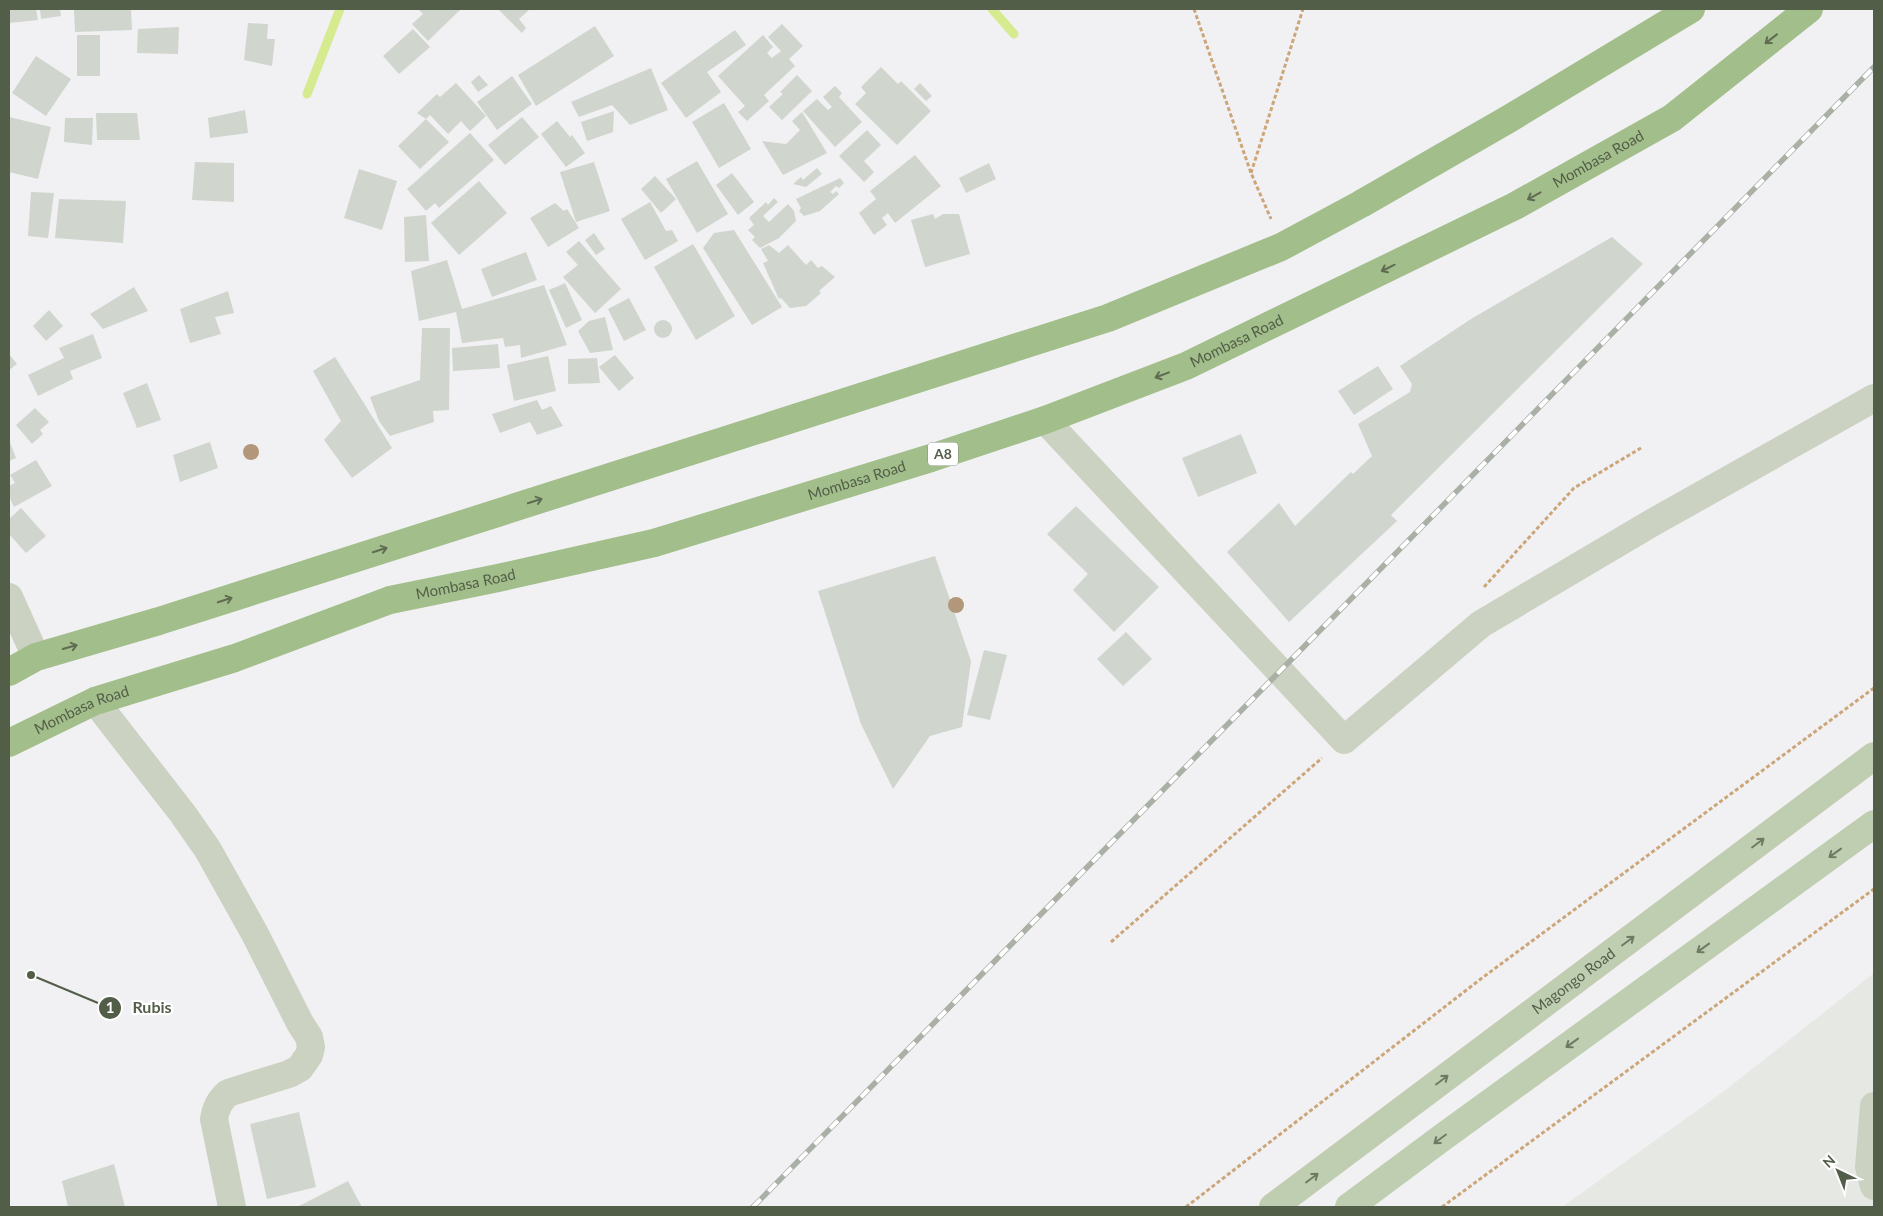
<svg xmlns="http://www.w3.org/2000/svg" width="1883" height="1216" viewBox="0 0 1883 1216" font-family="Lato,sans-serif">
  <rect width="100%" height="100%" fill="#f1f1f3"/>
  <path fill="#e5e8e3" d="M1874 973V1207H1562L1723 1092Z"/>
  <g fill="none" stroke-linecap="round" stroke-linejoin="round">
    <g stroke="#d6eb8f" stroke-width="9">
      <path d="M992 9 1014 34"/>
      <path d="M307 94 340 9"/>
    </g>
  </g>
  <g fill="#d0d5ce">
    <path d="M9 9H36L38 20 9 23Z"/>
    <path d="M40 9H60L61 16 41 19Z"/>
    <path d="M74 9H131L132 30 75 32Z"/>
    <path d="M418 9H461L428 41 412 24 423 14Z"/>
    <path d="M498 9H530L519 19 526 28 522 33Z"/>
    <path d="M248 23 268 24 267 39H275L272 66 244 60Z"/>
    <path d="M782 24 803 46 789 59 795 66 764 95 769 101 747 121 738 112 745 106 718 76 763 35 773 47 767 53 772 58 781 51 768 37Z"/>
    <path d="M595 26 614 56 536 106 518 75Z"/>
    <path d="M179 27 178 54 137 53 138 29Z"/>
    <path d="M413 29 430 47 399 74 383 56Z"/>
    <path d="M735 30 746 45 707 72 721 92 686 118 661 83Z"/>
    <rect x="77" y="35" width="23" height="41"/>
    <path d="M36 56 71 79 46 116 12 93Z"/>
    <path d="M881 67 898 84 901 81 931 111 897 145 855 104 866 93 861 87Z"/>
    <path d="M651 68 668 110 630 125 612 105 579 117 571 102Z"/>
    <path d="M479 75 488 85 478 92 471 82Z"/>
    <path d="M797 75 812 91 782 120 769 107 783 94 780 92Z"/>
    <path d="M512 76 532 104 497 130 477 102Z"/>
    <path d="M456 83 486 116 470 131 461 121 448 134 430 115 426 119 417 113 437 94 440 97Z"/>
    <path d="M920 83 932 96 926 101 914 89Z"/>
    <path d="M835 86 842 93 839 97 862 122 835 147 803 111 817 99 828 110 832 107 823 97Z"/>
    <path d="M724 103 751 149 719 168 692 122Z"/>
    <path d="M245 110 248 133 210 138 208 118Z"/>
    <path d="M614 111 613 132 587 141 581 122Z"/>
    <path d="M802 112 827 153 783 175 762 141 786 144 800 130 792 121Z"/>
    <path d="M96 113H137L140 140H97Z"/>
    <path d="M9 117 51 127 38 179 9 172Z"/>
    <path d="M522 117 539 137 505 165 488 145Z"/>
    <path d="M65 118H93L92 145 64 142Z"/>
    <path d="M426 119 449 142 420 169 398 146Z"/>
    <path d="M557 121 570 137 572 135 585 153 566 167 541 134Z"/>
    <path d="M867 130 881 145 864 161 874 172 864 182 839 156Z"/>
    <path d="M470 133 494 160 439 208 435 203 426 211 407 189Z"/>
    <path d="M915 155 941 186 895 223 888 213 882 218 887 225 874 235 859 213 876 199 870 191Z"/>
    <path d="M697 161 728 214 697 233 666 179Z"/>
    <path d="M195 162 234 163V202L192 200Z"/>
    <path d="M594 162 610 211 576 222 560 172Z"/>
    <path d="M989 163 996 179 966 193 959 178Z"/>
    <path d="M817 168 822 174 806 187 793 184 801 177 803 180Z"/>
    <path d="M359 169 397 181 382 230 344 218Z"/>
    <path d="M732 173 754 202 738 215 716 185Z"/>
    <path d="M655 176 676 199 661 213 641 189Z"/>
    <path d="M840 178 844 183 839 188 836 186 830 192 833 194 836 191 839 194 820 211 804 216 799 211 801 208 796 199Z"/>
    <path d="M479 181 507 213 459 255 431 223Z"/>
    <path d="M31 192 54 193 48 238 28 236Z"/>
    <path d="M774 198 778 202 763 216 769 222 788 204 794 211 796 221 779 238 760 248 752 240 755 237 748 230 754 225 749 218 766 202 768 205Z"/>
    <path d="M59 199 126 201 123 243 55 238Z"/>
    <path d="M650 202 666 231 672 230 678 241 645 260 621 219Z"/>
    <path d="M555 203 564 211 567 209 579 228 548 247 530 218Z"/>
    <path d="M933 214 935 219 943 214H959L970 254 925 267 911 220Z"/>
    <path d="M426 215 429 261 405 262 404 217Z"/>
    <path d="M734 230 782 307 752 325 703 248 714 233Z"/>
    <path d="M594 233 605 249 596 255 585 240Z"/>
    <path d="M1612 237 1643 264 1391 515 1397 521 1289 622 1227 552 1279 503 1295 526 1351 472 1353 474 1372 456 1358 424 1410 392 1412 384 1400 366 1471 319Z"/>
    <path d="M579 241 621 289 595 313 563 277 578 265 566 252Z"/>
    <path d="M693 244 735 316 696 340 654 267Z"/>
    <path d="M769 245 779 253 788 245 806 265 811 260 818 268 822 266 835 277 819 291 821 293 806 306 790 308 781 298 779 299 763 263 768 261 761 249Z"/>
    <path d="M526 252 537 280 492 297 481 269Z"/>
    <path d="M447 260 462 309 544 285 567 345 521 358 520 345 505 347 503 338 462 343 456 312 419 321 411 271Z"/>
    <path d="M565 283 582 320 566 328 549 290Z"/>
    <path d="M134 287 148 311 103 329 90 314Z"/>
    <path d="M228 291 234 313 215 317 221 334 190 343 180 309Z"/>
    <path d="M629 298 646 330 624 341 608 309Z"/>
    <path d="M49 310 63 326 46 341 33 326Z"/>
    <path d="M605 317 613 350 590 353 578 331 589 321Z"/>
    <circle cx="663" cy="329" r="9"/>
    <path d="M422 328H450L449 410 433 411 434 422 390 436 379 421 370 397 420 380Z"/>
    <path d="M93 334 102 358 70 371 73 379 38 396 28 375 64 358 59 348Z"/>
    <path d="M498 344 500 368 453 371 452 348Z"/>
    <path d="M9 354 17 364 9 370Z"/>
    <path d="M615 355 634 378 619 391 599 367Z"/>
    <path d="M548 356 556 391 514 401 507 365Z"/>
    <path d="M335 357 392 448 352 478 324 440 341 421 313 371Z"/>
    <path d="M597 358 600 383 568 384V359Z"/>
    <path d="M1378 366 1393 389 1354 415 1338 391Z"/>
    <path d="M147 383 161 420 137 428 123 393Z"/>
    <path d="M537 400 542 410 551 406 563 426 537 435 530 422 500 433 492 414Z"/>
    <path d="M35 408 49 422 40 430 43 434 32 444 16 425Z"/>
    <path d="M1241 434 1257 473 1198 497 1182 458Z"/>
    <path d="M9 440 16 458 9 461Z"/>
    <path d="M210 442 218 468 180 482 173 455Z"/>
    <path d="M36 460 52 486 14 507 9 496V486L15 483 10 475Z"/>
    <path d="M1076 506 1159 587 1114 632 1073 590 1088 574 1047 534Z"/>
    <path d="M21 508 46 536 26 553 9 534V519Z"/>
    <path d="M935 556 971 661 962 727 930 736 893 789 861 724 818 591Z"/>
    <path d="M1126 632 1152 659 1123 686 1097 659Z"/>
    <path d="M984 650 1007 655 990 720 967 715Z"/>
    <path d="M299 1112 316 1187 267 1199 250 1124Z"/>
    <path d="M114 1164 125 1207H68L62 1181Z"/>
    <path d="M348 1181 362 1207H297Z"/>
  </g>
  <g fill="none" stroke-linecap="round" stroke-linejoin="round">
    <g stroke="#cca579" stroke-width="3" stroke-dasharray="4 2.5" stroke-linecap="butt">
      <path d="M1194 9 1251 173 1271 219"/>
      <path d="M1251 173 1303 9"/>
      <path d="M1484 587 1574 488 1641 448"/>
      <path d="M1111 942 1322 758"/>
      <path d="M1186 1207 1482 978 1874 688"/>
      <path d="M1442 1207 1874 889"/>
    </g>
    <g stroke="#cbd2c2" stroke-width="28">
      <path d="M1045 420 1344 740 1481 624 1650 524 1874 398"/>
      <path d="M9 597 36 657"/>
      <path d="M95 701 183 814 208 850 255 934 300 1023 309 1037 311 1047 309 1055 300 1068 289 1074 228 1093C219 1101 216 1108 214 1119L232 1207"/>
      <path d="M1874 1106 1869 1167 1874 1186"/>
    </g>
    <g stroke="#bfceb1" stroke-width="28">
      <path id="s1" d="M1273 1207 1874 756"/>
      <path d="M1349 1207 1443 1137 1874 824"/>
    </g>
    <g stroke="#a2be8a" stroke-width="28">
      <path d="M9 672 36 657 159 621 1108 318 1281 247 1361 204 1507 120 1691 9"/>
      <path id="s2" d="M9 743 95 701 235 658 390 600 498 578 654 543 931 458 1045 420 1186 366 1515 206 1672 118 1809 9"/>
    </g>
    <defs>
      <path id="rail" d="M753 1207 1874 67"/>
    </defs>
    <use href="#rail" stroke="#aab0a6" stroke-width="5.5"/>
    <use href="#rail" stroke="#fff" stroke-width="4" stroke-dasharray="11" stroke-linecap="butt"/>
  </g>
  <g fill="#b2977b">
    <circle cx="251" cy="452" r="8"/>
    <circle cx="956" cy="605" r="8"/>
  </g>
  <defs><path id="oneway-shaft" d="M-6 0H5M1.5-3L5.5 0L1.5 3" fill="none" stroke-width="1.6" stroke-linecap="round" stroke-linejoin="round" transform="scale(1.25)"/></defs>
  <g stroke="#5f6c53">
    <use href="#oneway-shaft" transform="translate(1771 39) rotate(142)"/>
    <use href="#oneway-shaft" transform="translate(1534 196) rotate(151)"/>
    <use href="#oneway-shaft" transform="translate(1388 268) rotate(154)"/>
    <use href="#oneway-shaft" transform="translate(1162 375) rotate(159)"/>
    <use href="#oneway-shaft" transform="translate(535 501) rotate(-18)"/>
    <use href="#oneway-shaft" transform="translate(380 550) rotate(-18)"/>
    <use href="#oneway-shaft" transform="translate(225 600) rotate(-18)"/>
    <use href="#oneway-shaft" transform="translate(70 647) rotate(-16)"/>
  </g>
  <g stroke="#6e7a63">
    <use href="#oneway-shaft" transform="translate(1758 843) rotate(-37)"/>
    <use href="#oneway-shaft" transform="translate(1835 853) rotate(144)"/>
    <use href="#oneway-shaft" transform="translate(1628 941) rotate(-37)"/>
    <use href="#oneway-shaft" transform="translate(1703 948) rotate(144)"/>
    <use href="#oneway-shaft" transform="translate(1572 1043) rotate(144)"/>
    <use href="#oneway-shaft" transform="translate(1442 1080) rotate(-37)"/>
    <use href="#oneway-shaft" transform="translate(1440 1139) rotate(143)"/>
    <use href="#oneway-shaft" transform="translate(1312 1178) rotate(-37)"/>
  </g>
  <g text-anchor="middle" stroke-width="4.5" stroke-linejoin="round" paint-order="stroke">
    <rect fill="#fff" stroke="#878e80" stroke-width="1" x="928" y="442.5" width="30" height="23" rx="4"/>
    <g font-size="14" font-weight="bold" fill="#535e49">
      <text x="943" y="459">A8</text>
    </g>
    <g font-size="15" fill="#535e49" stroke="#fff">
      <text dy="5" stroke="none"><textPath href="#s2" startOffset="1700">Mombasa Road</textPath></text>
      <text dy="5" stroke="none"><textPath href="#s2" startOffset="1295">Mombasa Road</textPath></text>
      <text dy="5" stroke="none"><textPath href="#s2" startOffset="890">Mombasa Road</textPath></text>
      <text dy="5" stroke="none"><textPath href="#s2" startOffset="485">Mombasa Road</textPath></text>
      <text dy="5" stroke="none"><textPath href="#s2" startOffset="80">Mombasa Road</textPath></text>
      <text dy="5" stroke="none"><textPath href="#s1" startOffset="376">Magongo Road</textPath></text>
    </g>
  </g>
  <path fill="none" stroke="#535e49" stroke-width="2" d="M31 975L110 1008"/>
  <g fill="#535e49" stroke="#fff" stroke-width="2">
    <circle cx="31" cy="975" r="5"/>
    <circle cx="110" cy="1008" r="12"/>
  </g>
  <g font-size="15" text-anchor="middle" font-weight="bold" fill="#fff">
    <text x="110" y="1013">1</text>
  </g>
  <g font-size="16" text-anchor="middle" font-weight="bold" fill="#535e49" stroke="#fff" stroke-width="4.5" stroke-linejoin="round" paint-order="stroke">
    <text x="152" y="1013">Rubis</text>
  </g>
  <rect width="1883" height="1216" fill="none" stroke="#535e49" stroke-width="20"/>
  <g transform="translate(1838 1171) rotate(317)" stroke="#ffffff" stroke-width="4" paint-order="stroke">
  <path d="M0-4L9 19L0 12L-9 19Z" fill="#535e49"/>
  <text y="-8" font-size="14" font-weight="bold" text-anchor="middle" fill="#535e49">N</text>
  </g>
</svg>
